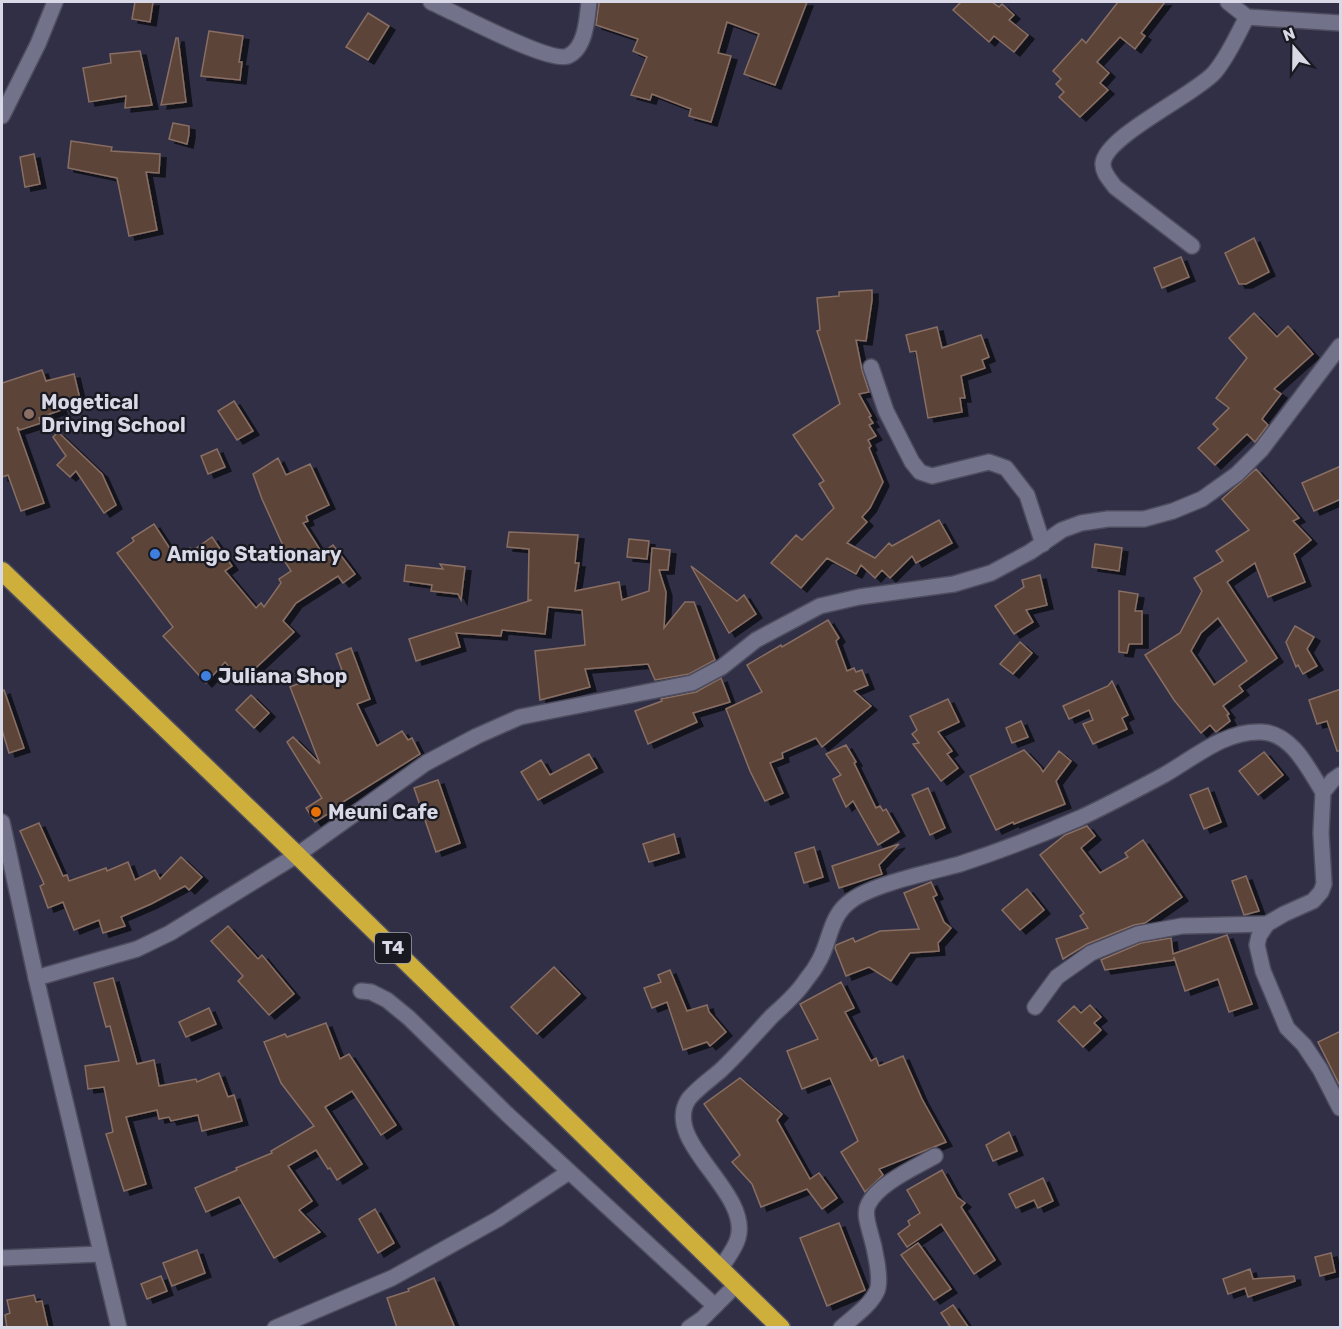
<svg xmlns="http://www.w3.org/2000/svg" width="1342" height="1329" viewBox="0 0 1342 1329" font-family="Rubik,sans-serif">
  <defs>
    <filter id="shadow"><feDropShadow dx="6" dy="4" stdDeviation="0" flood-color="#0009"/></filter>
  </defs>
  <rect width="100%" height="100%" fill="#302f45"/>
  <g fill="#5c4439" stroke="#886e63" stroke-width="1.5" fill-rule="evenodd" filter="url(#shadow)">
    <path d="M135 2H153L150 22 132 19Z"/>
    <path d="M961 2H992L999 7 1002 4 1014 15 1009 20 1028 35 1014 52 994 36 989 42 953 10Z"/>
    <path d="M1118 2H1165L1141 33 1145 36 1135 49 1120 37 1097 62 1109 73 1100 83 1108 90 1080 117 1059 97 1064 92 1056 84 1061 79 1053 71 1082 39 1086 43Z"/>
    <path d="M599 3V2H807L775 85 744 74 759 34 727 22 718 53 731 56 711 122 689 116 691 109 652 94 650 100 631 95 647 57 633 51 638 39 596 25Z"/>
    <path d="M368 13 389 26 368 60 346 47Z"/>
    <path d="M209 31 243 36 239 62H242L240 80 201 76Z"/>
    <path d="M176 38H178L186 102 161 105Z"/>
    <path d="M140 51 152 105 125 108 126 96 89 102 83 68 111 63 110 54Z"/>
    <path d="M173 123 189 126V134L187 144 169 139Z"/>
    <path d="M71 141 112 147 111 151 160 154 159 173 146 172 157 230 129 236 117 178 68 168Z"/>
    <path d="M34 154 40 184 25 187 20 157Z"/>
    <path d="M1254 238 1269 272 1246 284H1239L1225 253Z"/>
    <path d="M1181 257 1189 277 1162 288 1154 268Z"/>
    <path d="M872 290V300L866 341 856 340 862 370 869 392 859 394 871 416 869 417 873 423 869 425 876 436 868 440 871 446 869 448 883 482 870 508 862 517 867 522 847 543 875 558 889 543 892 546 939 520 952 543 916 563 912 556 890 578 882 570 875 578 861 565 856 574 827 558 801 588 771 563 796 535 802 540 834 508 819 484 824 481 793 435 840 404 817 331 820 330 817 298 839 296V292Z"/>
    <path d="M1254 313 1277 337 1288 326 1313 354 1274 389 1281 394 1262 419 1268 425 1255 442 1247 434 1215 465 1198 448 1218 429 1213 424 1229 408 1216 398 1247 358 1229 338Z"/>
    <path d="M937 327 942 348 981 335 989 357 982 360 985 368 961 376 965 398H960L962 412 928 418 916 351 910 352 906 335Z"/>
    <path d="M42 370 46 381 74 374 80 399 59 404 61 410 39 418 41 423 20 430 17 427 44 503 21 511 8 475 2 477V383Z"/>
    <path d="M234 401 253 431 237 440 218 411Z"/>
    <path d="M58 432 102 474 116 505 104 513 76 471 70 477 57 465 66 456 53 437Z"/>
    <path d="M217 449 225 467 208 474 201 456Z"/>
    <path d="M278 458 286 475 310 464 329 505 306 516 308 521 303 523 322 553 333 545 355 574 343 583 338 576 296 603 283 621 294 632 242 681 225 662 206 683 163 636 173 627 117 553 134 541 132 538 154 524 176 558 190 548 192 551 212 537 232 566 225 571 256 608 261 603 264 607 281 583 279 579 291 571 280 554 285 550 262 499 253 474Z"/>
    <path d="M1341 466V499L1314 511 1302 483Z"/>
    <path d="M1256 469 1299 518 1293 521 1311 540 1294 554 1305 582 1268 597 1255 563 1227 582 1277 658 1239 686 1243 691 1223 706 1229 714 1227 715 1230 721 1216 732 1210 725 1201 733 1174 700 1145 655 1180 633 1202 591 1194 578 1223 561 1216 551 1249 530 1222 499ZM1218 618 1247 661 1214 685 1191 651 1201 633Z"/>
    <path d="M509 532 578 535 575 563H579L575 591 619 582 622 600 649 591 652 548 670 550 668 570H659L666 592 664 628 685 602H694L715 660 689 674 655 680 648 664 585 669 590 687 540 700 535 651 585 645 582 610 548 607 545 634 502 630 501 636 456 633 460 647 416 661 409 639 532 600H528L529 549 507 547Z"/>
    <path d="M629 539 649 541 647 559 627 557Z"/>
    <path d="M1095 544 1122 548 1119 571 1092 567Z"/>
    <path d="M440 564 465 567 461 600 458 594 431 591 432 585 404 581 406 565 443 569Z"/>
    <path d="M691 566 737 601 744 595 756 614 729 633Z"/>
    <path d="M1040 575 1047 605 1026 610 1033 622 1014 634 995 606 1024 587 1022 580Z"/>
    <path d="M1119 591 1138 594 1135 611H1142V644H1129L1127 653 1119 652Z"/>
    <path d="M828 620 839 638 836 641 847 671 854 668 856 672 862 670 868 685 854 691 871 706 822 747 816 738 782 753 783 758 770 763 783 793 765 801 750 771 726 709 762 692 747 665 781 645 782 647Z"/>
    <path d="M1295 626 1314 637 1307 649 1317 666 1303 674 1298 665 1296 667 1286 642Z"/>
    <path d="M1020 642 1032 653 1013 674 1000 664Z"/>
    <path d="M351 648 370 699 357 704 377 746 402 731 408 740 412 738 420 754 330 810 331 812 315 822 306 808 322 798 287 742 293 737 320 764 290 687 310 679 311 681 342 670 336 654Z"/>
    <path d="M721 678 730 702 693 713 697 722 648 744 635 711 662 701 661 699 696 692Z"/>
    <path d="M1112 681 1128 715 1122 718 1127 729 1093 744 1083 724 1093 720 1089 710 1069 719 1063 706 1108 686Z"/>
    <path d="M1341 689V751H1337L1327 721 1317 724 1309 700Z"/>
    <path d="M4 690 24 748 9 753 2 730V691Z"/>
    <path d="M251 695 269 713 254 728 236 710Z"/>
    <path d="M948 699 959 722 938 732 952 751 947 754 958 768 941 781 913 744 919 743 912 734 917 730 910 716Z"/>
    <path d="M1021 721 1028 737 1012 743 1006 728Z"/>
    <path d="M846 745 856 762 854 763 876 808 880 806 883 811 886 809 899 832 878 845 853 801 846 807 833 779 841 775 826 754Z"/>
    <path d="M1024 750 1040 767 1043 772 1059 751 1071 761 1056 781 1065 804 1014 824 1013 822 996 830 970 776Z"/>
    <path d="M1264 752 1283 775 1258 795 1239 771Z"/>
    <path d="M589 754 597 768 538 800 521 772 541 760 550 775Z"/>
    <path d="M438 780 460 843 436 852 414 788Z"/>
    <path d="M928 788 945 828 930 835 912 795Z"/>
    <path d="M1208 788 1221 822 1204 829 1190 795Z"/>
    <path d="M39 823 63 876 67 875 69 881 106 868 107 871 128 862 135 880 155 870 160 879 181 857 202 877 189 890 185 886 151 904 121 917 125 926 103 933 99 920 74 930 63 902 48 908 40 886 44 884 20 831Z"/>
    <path d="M1087 826 1095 836 1081 848 1100 873 1128 857 1125 853 1143 840 1182 897 1145 923 1134 925 1087 944 1063 959 1056 939 1088 928 1080 916 1084 913 1040 855 1065 835Z"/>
    <path d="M674 834 679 853 649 862 643 844Z"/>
    <path d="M899 844 879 865 882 874 839 888 832 866Z"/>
    <path d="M814 847 823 877 804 883 795 853Z"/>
    <path d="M1246 876 1259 911 1244 915 1232 881Z"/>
    <path d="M931 882 937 895 933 897 944 922 951 928 938 943 939 951 910 953 891 981 869 967 846 976 835 948 836 945 853 938 855 942 880 931 919 929 904 893Z"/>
    <path d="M1027 889 1044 910 1020 930 1002 910Z"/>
    <path d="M228 926 258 959 262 955 294 994 269 1015 238 981 243 976 211 941Z"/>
    <path d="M1227 935 1252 1004 1229 1012 1218 979 1185 991 1174 957V960L1105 970 1101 960 1141 943 1171 938 1173 954Z"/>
    <path d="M554 967 580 994 537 1034 511 1007Z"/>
    <path d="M670 970 687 1011 707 1005 709 1012 726 1032 710 1046 707 1042 683 1050 667 1002 652 1008 644 988 661 982 658 975Z"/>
    <path d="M113 978 137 1064 154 1060 159 1086 196 1079 197 1082 219 1073 228 1097 234 1095 242 1121 202 1131 198 1115 171 1121 169 1117 159 1119 157 1110 126 1117 146 1184 124 1191 106 1134 113 1132 104 1087 88 1089 85 1066 119 1061 110 1026 106 1027 94 983Z"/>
    <path d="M841 982 854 1008 845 1012 871 1061 876 1058 879 1066 903 1056 922 1099 946 1142 879 1169 883 1175 865 1192 841 1152 858 1141 830 1078 802 1089 787 1051 818 1039 800 1004Z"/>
    <path d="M1090 1005 1101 1017 1094 1023 1101 1030 1083 1047 1058 1021 1074 1006 1081 1013Z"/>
    <path d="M209 1008 216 1024 186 1037 179 1022Z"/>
    <path d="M326 1023 340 1059 349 1054 396 1125 381 1135 352 1091 325 1107 362 1164 337 1180 330 1168 328 1169 316 1150 288 1166 312 1201 299 1210 320 1232 274 1258 239 1197 206 1212 195 1188 237 1170 236 1168 272 1153 271 1151 314 1126 281 1083 264 1042 285 1034 287 1037Z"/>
    <path d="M1341 1031V1088L1318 1042Z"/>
    <path d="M740 1078 782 1114 777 1120 810 1179 819 1173 837 1198 822 1209 807 1189 761 1207 752 1184 732 1162 740 1155 704 1104Z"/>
    <path d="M1009 1132 1017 1151 993 1161 986 1145Z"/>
    <path d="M942 1170 957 1197 965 1203 961 1207 995 1260 974 1274 941 1224 907 1247 898 1234 910 1225 908 1221 920 1213 907 1190Z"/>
    <path d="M1043 1178 1053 1201 1038 1208 1034 1200 1016 1208 1009 1194Z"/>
    <path d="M375 1209 394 1243 378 1253 359 1219Z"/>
    <path d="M839 1223 865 1290 827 1306 800 1238Z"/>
    <path d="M918 1243 951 1289 934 1300 901 1255Z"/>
    <path d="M197 1250 205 1273 172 1286 163 1263Z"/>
    <path d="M1331 1253 1335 1272 1320 1276 1315 1257Z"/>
    <path d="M1250 1269 1253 1279 1294 1276 1295 1281 1248 1297 1245 1288 1228 1294 1223 1279Z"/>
    <path d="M161 1276 167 1291 147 1299 141 1284Z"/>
    <path d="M434 1278 455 1328H397L387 1298 409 1291 408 1289Z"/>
    <path d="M34 1295 36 1302 42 1301 48 1328H7L5 1315 10 1313 7 1300Z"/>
    <path d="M953 1305 969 1328H951L941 1313Z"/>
  </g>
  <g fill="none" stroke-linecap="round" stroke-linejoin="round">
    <defs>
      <g id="minor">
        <path d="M431 2C454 12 550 64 568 56 586 48 587 18 589 2"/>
        <path d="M1228 2 1247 17 1340 23"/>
        <path d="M2 116 38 44 55 2"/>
        <path d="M1192 246 1115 187C1110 180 1102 172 1103 163 1106 136 1194 95 1214 73 1228 57 1237 35 1247 17"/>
        <path d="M871 367 886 411 912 462 920 472 932 476 989 462 1006 468 1027 495 1043 544"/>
        <path d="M1340 775 1333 780 1323 792 1321 833 1324 884 1321 892 1313 901 1284 914 1267 924 1259 936 1257 945 1263 971 1287 1028 1304 1045 1320 1069 1340 1108"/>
        <path d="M2 822 36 978 119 1328"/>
        <path d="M36 978 137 949 170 933 297 855 426 763 477 736 520 717 692 683 722 667 756 640 820 606 859 597 954 584 991 573 1030 552 1062 530 1081 523 1108 519H1144L1173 511 1202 499 1237 474 1261 450 1340 346"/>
        <path d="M361 991 371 992 387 1000 409 1018 507 1114 715 1306"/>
        <path d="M1035 1007 1057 977 1091 953 1138 934 1182 926 1267 924"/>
        <path d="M2 1258 101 1254"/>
        <path d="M721 1268C727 1258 735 1249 738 1238 751 1192 662 1142 688 1100 694 1091 712 1078 721 1070 739 1053 755 1034 772 1016 784 1005 797 994 806 980 811 974 816 967 820 959 831 938 830 915 852 900 874 884 931 872 960 864 1000 851 1041 835 1080 818 1108 805 1136 790 1164 775 1194 758 1225 730 1262 732 1292 733 1309 770 1323 792"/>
        <path d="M275 1328 392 1278 498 1219 569 1172"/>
        <path d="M689 1328 702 1319 737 1284"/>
        <path d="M841 1328C853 1317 870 1306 877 1291 882 1279 874 1245 870 1232 868 1224 864 1213 868 1205 877 1184 916 1167 935 1156"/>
      </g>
      <path id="highway" d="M2 571 297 855 781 1328"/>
    </defs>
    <use href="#minor" stroke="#4e4d5f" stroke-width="18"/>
    <use href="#highway" stroke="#4e4d5f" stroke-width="21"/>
    <use href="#minor" stroke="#72728a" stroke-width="15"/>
    <use href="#highway" stroke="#ceaf3b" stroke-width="18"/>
  </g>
  <circle fill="#8d6e63" stroke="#191922" stroke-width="2" cx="29" cy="414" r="6"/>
  <g fill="#3f7fe0" stroke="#191922" stroke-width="2">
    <circle cx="155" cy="554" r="6"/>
    <circle cx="206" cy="676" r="6"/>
  </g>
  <circle fill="#e8710a" stroke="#191922" stroke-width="2" cx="316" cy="812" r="6"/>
  <g text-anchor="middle" stroke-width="4.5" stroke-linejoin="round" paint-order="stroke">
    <rect fill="#191922" stroke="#9f9fab" stroke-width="1.5" x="375" y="933" width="36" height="30" rx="4.5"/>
    <g font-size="18" font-weight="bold" fill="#d8d8e6">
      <text x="393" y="954">T4</text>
    </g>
    <g font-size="20" font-weight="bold" fill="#d8d8e6" stroke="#191922" text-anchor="start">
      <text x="41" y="409">Mogetical<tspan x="41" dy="23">Driving School</tspan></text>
      <text x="167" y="561">Amigo Stationary</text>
      <text x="218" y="683">Juliana Shop</text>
      <text x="328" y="819">Meuni Cafe</text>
    </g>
  </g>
  <rect width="1342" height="1329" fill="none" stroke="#d8d8e6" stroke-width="6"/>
  <g transform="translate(1294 48) rotate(340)" stroke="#191922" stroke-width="4.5" paint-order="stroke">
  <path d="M0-4.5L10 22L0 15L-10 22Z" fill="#d8d8e6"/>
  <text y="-9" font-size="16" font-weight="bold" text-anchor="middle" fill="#d8d8e6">N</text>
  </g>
</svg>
